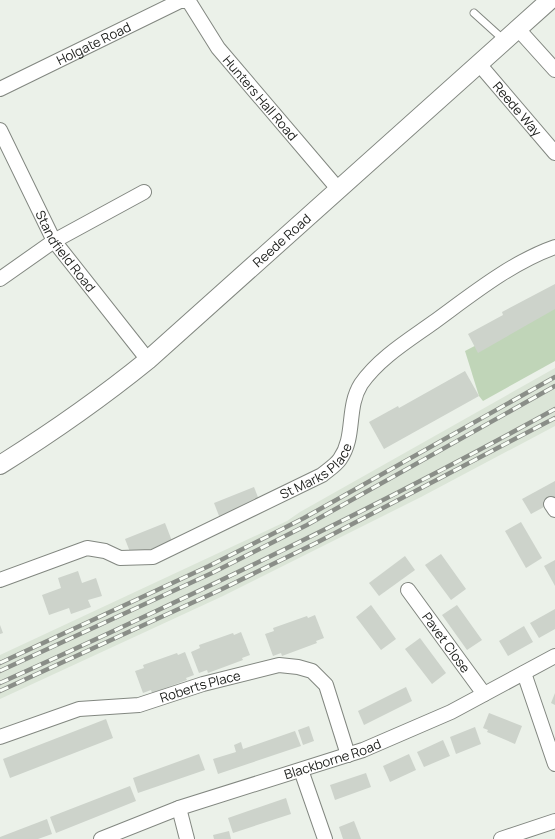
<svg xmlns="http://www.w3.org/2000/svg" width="555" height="839" viewBox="0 0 555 839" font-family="Manrope,sans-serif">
  <rect width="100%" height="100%" fill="#ebf1e9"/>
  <path fill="#dbe5d7" d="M555 368V426L421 497 223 596 0 699V655L287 521 300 512Z"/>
  <path fill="#c0d5b8" d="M555 304V361L483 401 479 396 465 351Z"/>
  <g fill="#cdd3cb">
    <path d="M555 284V309L478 353 468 334 503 315 502 312Z"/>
    <path d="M465 371 479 396 384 449 369 422 398 406 399 408Z"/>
    <path d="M555 481V501L531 514 522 499Z"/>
    <path d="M254 487 261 505 221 521 214 503Z"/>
    <path d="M521 522 542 558 526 568 505 531Z"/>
    <path d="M165 523 172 541 132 557 125 539Z"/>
    <path d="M441 554 466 589 451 600 425 565Z"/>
    <path d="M405 556 415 570 379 596 369 583Z"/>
    <path d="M555 560V586L544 566Z"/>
    <path d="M78 571 82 583 96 578 102 596 88 600 91 607 71 614 69 608 49 615 42 595 61 588 58 578Z"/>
    <path d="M371 605 396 639 381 650 356 617Z"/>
    <path d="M457 605 482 640 467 650 442 615Z"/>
    <path d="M555 609V629L539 638 530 623Z"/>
    <path d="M315 615 324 638 316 641 317 643 282 656 281 653 273 656 265 634 274 631 273 628 307 616 308 618Z"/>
    <path d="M0 625 3 633 0 634Z"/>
    <path d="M524 626 533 642 508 656 499 641Z"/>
    <path d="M241 632 250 655 242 658 243 660 208 673 207 670 199 673 191 652 200 648 199 645 233 633 234 635Z"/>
    <path d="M420 638 446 673 432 684 405 649Z"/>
    <path d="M185 652 194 675 186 678 187 680 152 693 151 690 143 693 135 671 144 668 143 665 177 653 178 655Z"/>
    <path d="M406 687 412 701 364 725 358 711Z"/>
    <path d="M555 693V705L551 703Z"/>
    <path d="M489 713 522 726 515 744 487 732 488 730 483 728Z"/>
    <path d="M106 719 113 738 10 778 3 759Z"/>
    <path d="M309 726 314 741 303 745 298 730Z"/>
    <path d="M475 727 481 744 456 754 450 737Z"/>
    <path d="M295 731 301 746 218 774 213 759 236 752 234 745 241 742 243 749Z"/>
    <path d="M443 740 450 756 424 767 417 752Z"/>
    <path d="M199 754 205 770 138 793 133 778Z"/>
    <path d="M409 754 416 770 390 782 383 766Z"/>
    <path d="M366 773 371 787 335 800 330 785Z"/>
    <path d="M130 786 136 801 56 833 50 817Z"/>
    <path d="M286 798 291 814 233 833 228 818Z"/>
    <path d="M47 819 52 834 38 839H0V837Z"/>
    <path d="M354 821 361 839H343L339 827Z"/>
    <path d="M229 831 231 839H214L213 835Z"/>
  </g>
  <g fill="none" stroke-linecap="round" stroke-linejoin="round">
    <defs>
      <path id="service" d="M474 13 505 41"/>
      <g id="minor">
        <path id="s1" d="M188 0 218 48 339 190"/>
        <path d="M518 29 555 70"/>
        <path id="s2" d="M479 64 555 153"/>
        <path id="s3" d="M0 89 180 1H188"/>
        <path id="s4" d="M0 130 54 241 148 360"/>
        <path d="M0 279 54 241 144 192"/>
        <path d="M551 504 555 510"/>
        <path id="s5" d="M0 580 87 548 105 551 120 558 153 557 322 475C328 470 336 465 340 459 356 436 346 408 361 384 379 358 409 340 434 322 471 295 512 262 555 247"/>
        <path id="s6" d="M408 590 484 694"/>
        <path d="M524 673 555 764"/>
        <path id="s7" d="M0 737 79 709 139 705 203 684 279 665 298 667 312 671 326 685 348 755"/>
        <path d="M301 770 325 839"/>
        <path d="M179 808 187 839"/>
        <path id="s8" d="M101 839 179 808 363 750 451 712 555 656"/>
        <path d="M501 839 555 821"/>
      </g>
      <g id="tertiary">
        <path id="s9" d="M0 465C51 433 100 399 148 360L550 0"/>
      </g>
    </defs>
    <use href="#service" stroke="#828780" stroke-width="9"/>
    <use href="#minor" stroke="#828780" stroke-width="16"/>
    <use href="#tertiary" stroke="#828780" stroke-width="20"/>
    <use href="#service" stroke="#fff" stroke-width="7"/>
    <use href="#minor" stroke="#fff" stroke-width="14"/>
    <use href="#tertiary" stroke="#fff" stroke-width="18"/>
    <defs>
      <g id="rail">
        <path d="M0 663 209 566 304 518 555 377"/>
        <path d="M0 671 212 573 307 525 555 386"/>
        <path d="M0 683C188 598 374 509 555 409"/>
        <path d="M0 691 220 590 316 543 555 418"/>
      </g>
    </defs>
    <use href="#rail" stroke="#8a8e88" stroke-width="4.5"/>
    <use href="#rail" stroke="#f9fef7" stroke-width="3" stroke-dasharray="9" stroke-linecap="butt"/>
  </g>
  <g text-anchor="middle" stroke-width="4" stroke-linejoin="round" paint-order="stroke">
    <g font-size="13" fill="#20221f" stroke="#f9fef7">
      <text dy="5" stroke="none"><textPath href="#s3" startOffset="104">Holgate Road</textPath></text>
      <text dy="5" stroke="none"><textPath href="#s1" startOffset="122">Hunters Hall Road</textPath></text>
      <text dy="5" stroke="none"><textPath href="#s2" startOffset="59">Reede Way</textPath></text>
      <text dy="5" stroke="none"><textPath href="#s9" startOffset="361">Reede Road</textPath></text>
      <text dy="5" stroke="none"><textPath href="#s4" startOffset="138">Standfield Road</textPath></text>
      <text dy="5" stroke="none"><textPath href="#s5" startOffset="346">St Marks Place</textPath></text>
      <text dy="5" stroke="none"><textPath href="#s6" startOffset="65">Pavet Close</textPath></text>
      <text dy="5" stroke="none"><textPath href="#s7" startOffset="208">Roberts Place</textPath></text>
      <text dy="5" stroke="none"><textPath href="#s8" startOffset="245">Blackborne Road</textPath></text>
    </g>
  </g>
</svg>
